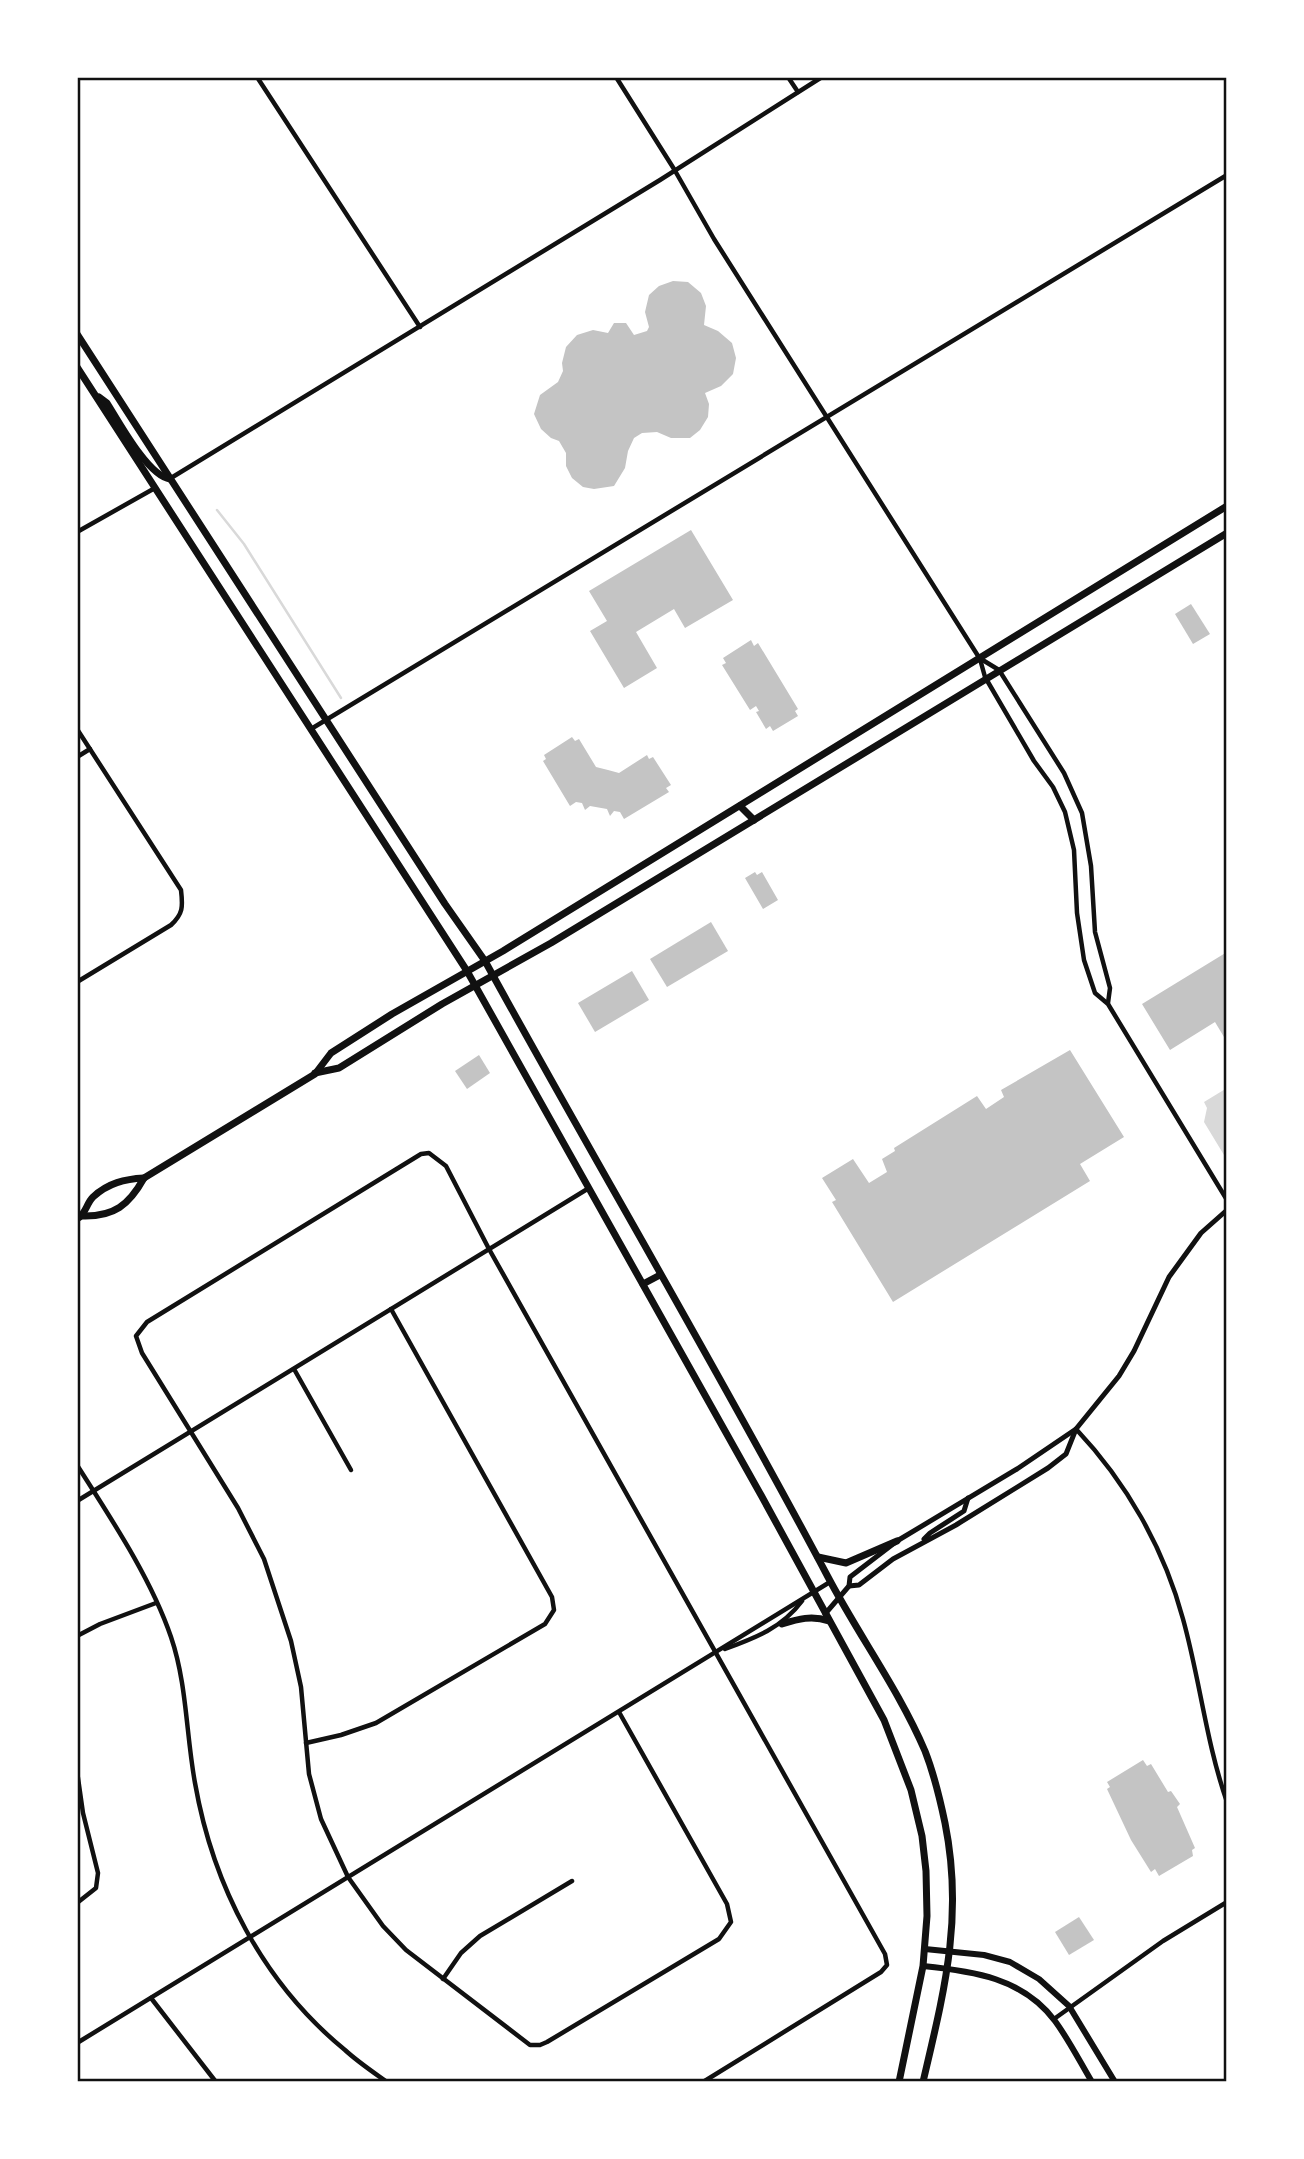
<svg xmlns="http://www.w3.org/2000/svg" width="1304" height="2159" viewBox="0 0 1304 2159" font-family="'Fira Sans',sans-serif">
  <rect width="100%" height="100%" fill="#fff"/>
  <path fill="#d9d9d9" d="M1227 1088V1160L1204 1122 1207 1108 1204 1102Z"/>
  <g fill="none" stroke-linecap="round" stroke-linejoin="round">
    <path stroke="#d9d9d9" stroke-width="2.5" d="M217 510 244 544 341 698"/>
  </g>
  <g fill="#c4c4c4">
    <path d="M673 281 688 282 701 293 706 306 704 325 718 331 732 343 736 358 733 374 721 386 705 393 709 404 708 417 700 430 690 438H671L657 432 642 433 634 438 628 451 625 468 614 486 594 489 583 487 572 478 566 466V453L559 441 551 438 541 429 534 414 540 395 558 382 563 371 562 363 566 347 577 335 593 330 608 333 614 323H626L634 335 647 331 649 327 645 312 649 295 659 286Z"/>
    <path d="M691 530 733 600 685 628 674 609 636 632 657 668 624 688 590 631 607 621 589 591Z"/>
    <path d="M1191 604 1210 634 1193 644 1175 614Z"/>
    <path d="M751 640 754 646 758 643 798 709 795 711 798 716 773 731 770 726 766 729 756 712 759 711 756 706 750 710 722 665 726 663 723 658Z"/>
    <path d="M572 737 575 741 579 739 596 767 608 770 619 773 647 755 649 759 653 757 671 785 666 788 669 792 624 819 620 812 614 811 610 816 607 809 590 806 585 810 582 803 576 802 570 806 543 761 546 759 544 755Z"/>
    <path d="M755 872 757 875 762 872 778 900 763 909 745 878Z"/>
    <path d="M711 922 728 951 667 987 650 959Z"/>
    <path d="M1227 952V1042L1215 1022 1170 1050 1142 1004Z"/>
    <path d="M632 971 649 1000 595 1032 578 1003Z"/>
    <path d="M1070 1050 1124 1137 1080 1164 1090 1181 893 1302 832 1202 836 1200 822 1178 853 1159 869 1183 887 1172 882 1159 895 1151 894 1148 977 1096 986 1109 1004 1097 1001 1090Z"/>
    <path d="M479 1055 490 1073 467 1089 455 1071Z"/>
    <path d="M1143 1760 1147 1766 1151 1764 1168 1792 1171 1791 1180 1804 1177 1807 1195 1848 1192 1850 1193 1856 1159 1876 1155 1869 1151 1872 1131 1840 1107 1789 1110 1787 1107 1782Z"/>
    <path d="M1079 1917 1094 1940 1069 1955 1055 1932Z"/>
  </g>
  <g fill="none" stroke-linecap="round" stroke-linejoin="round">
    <g stroke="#111" stroke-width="4.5">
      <path d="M257 77 420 327"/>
      <path d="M616 77 674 169 714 239 980 659 985 677 1034 761 1053 787 1065 812 1074 850 1077 913 1084 960 1095 993 1108 1004 1227 1200"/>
      <path d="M788 77 798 92"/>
      <path d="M171 478 660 180 822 77"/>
      <path d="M77 532 155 488"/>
      <path d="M981 659 999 670 1064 773 1082 813 1091 866 1095 932 1110 988 1108 1003"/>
      <path d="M77 729 181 890C183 907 183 914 171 925L77 982"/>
      <path d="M311 729 1227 175"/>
      <path d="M77 757 90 749"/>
      <path d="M294 1369 351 1470"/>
      <path d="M1076 1429C1126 1482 1164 1548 1183 1619 1200 1680 1206 1742 1227 1802"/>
      <path d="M77 1465C110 1517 151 1578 171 1637 187 1684 186 1734 195 1783 213 1886 263 1983 345 2050 358 2062 373 2072 387 2082"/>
      <path d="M77 1501 589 1188"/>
      <path d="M77 1636 100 1624 156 1603"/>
      <path d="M725 1649C755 1638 782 1628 802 1601"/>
      <path d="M619 1712 727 1904 731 1922 719 1939 547 2042 540 2045H530L406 1950 383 1926 348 1877 321 1819 309 1774 301 1687 291 1641 264 1559 238 1508 142 1353 136 1336 147 1322 421 1154 429 1153 446 1166 489 1249 885 1954 887 1965 881 1972 703 2082"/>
      <path d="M306 1743 341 1735 376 1723 545 1624 554 1610 552 1597 391 1309"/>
      <path d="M77 1771 83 1813 98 1873 96 1888 77 1903"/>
      <path d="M443 1979 461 1953 480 1936 572 1881"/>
      <path d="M151 1998 216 2082"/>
      <path d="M1054 2019 1163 1941 1227 1902"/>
      <path d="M77 2043 830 1582"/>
    </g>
    <g stroke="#111" stroke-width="5">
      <path d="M924 1539 930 1533 964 1511 968 1498"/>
      <path d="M849 1586 859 1585 893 1559 956 1525 1048 1468 1066 1454 1076 1429"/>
      <path d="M825 1614 849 1586 850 1577 897 1541 1017 1469 1076 1429 1119 1376 1134 1351 1169 1277 1201 1233 1227 1210"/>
    </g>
    <g stroke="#111" stroke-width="6">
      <path d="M925 1949 984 1955 1010 1962 1039 1979 1069 2006 1115 2082"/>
      <path d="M923 1966C973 1971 1023 1978 1055 2021 1069 2040 1080 2062 1092 2082"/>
    </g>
    <g stroke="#111" stroke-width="7">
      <path d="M77 334 445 904 485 961C598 1167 718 1369 828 1577 859 1636 899 1690 925 1751 934 1774 940 1799 945 1823 964 1917 944 1992 923 2082"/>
      <path d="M77 367 467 971 761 1495 884 1720 911 1790 922 1836 926 1871 927 1916 923 1966 899 2082"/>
      <path d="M99 397 107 403C119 422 148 476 170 479"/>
      <path d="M740 806 754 820"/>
      <path d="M315 1073 339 1068 442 1004 551 943 1227 533"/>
      <path d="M82 1216C114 1217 129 1205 144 1178L315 1074 331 1053 392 1014 503 951 1227 506"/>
      <path d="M77 1219C86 1214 86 1204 93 1197 108 1183 125 1179 144 1178"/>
      <path d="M643 1284 660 1275"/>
      <path d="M818 1557 846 1563 897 1541"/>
      <path d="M782 1624C798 1619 812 1615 829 1621"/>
    </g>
  </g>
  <rect width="1304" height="2159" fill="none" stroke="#ffffff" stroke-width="158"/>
  <rect x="79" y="79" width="1146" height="2001" fill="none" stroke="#111" stroke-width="2.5"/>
</svg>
